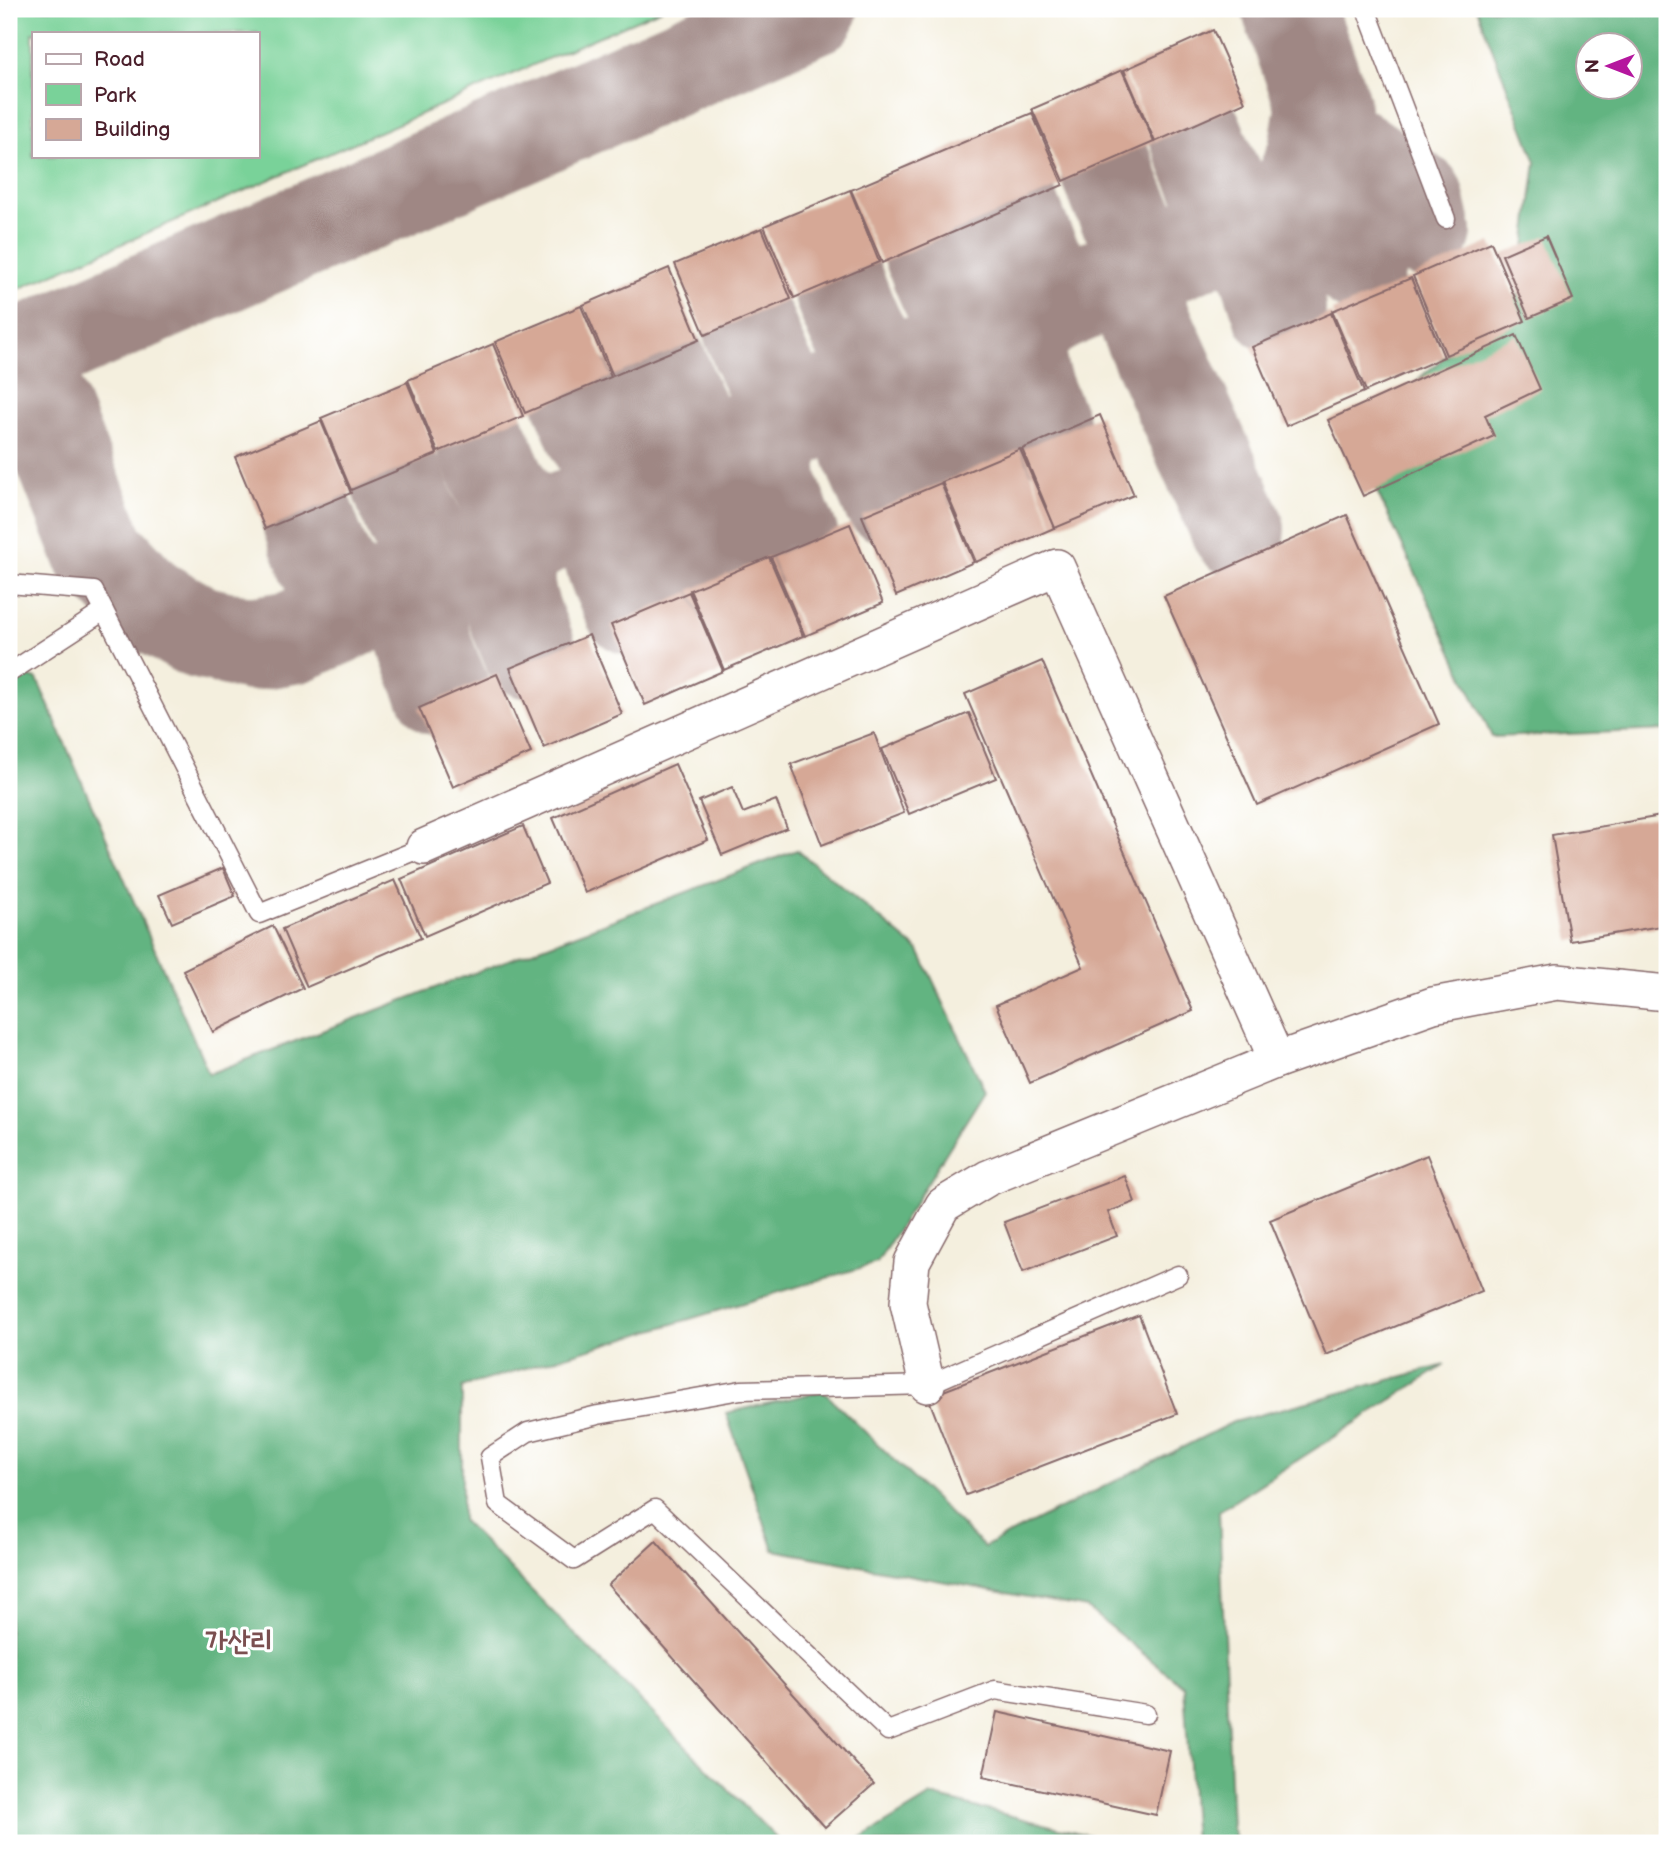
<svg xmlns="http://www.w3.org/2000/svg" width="1676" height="1852" viewBox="0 0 1676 1852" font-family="'Balsamiq Sans','Poor Story',sans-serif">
  <rect width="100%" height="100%" fill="#fff"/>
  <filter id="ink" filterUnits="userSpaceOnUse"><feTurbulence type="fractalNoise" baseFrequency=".0143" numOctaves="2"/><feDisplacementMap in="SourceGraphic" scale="14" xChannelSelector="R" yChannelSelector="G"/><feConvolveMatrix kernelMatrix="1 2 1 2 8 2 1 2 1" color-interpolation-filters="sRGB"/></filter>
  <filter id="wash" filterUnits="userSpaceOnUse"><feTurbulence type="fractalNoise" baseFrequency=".00686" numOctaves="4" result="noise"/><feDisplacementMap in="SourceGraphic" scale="28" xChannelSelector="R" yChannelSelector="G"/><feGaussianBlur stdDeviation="1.57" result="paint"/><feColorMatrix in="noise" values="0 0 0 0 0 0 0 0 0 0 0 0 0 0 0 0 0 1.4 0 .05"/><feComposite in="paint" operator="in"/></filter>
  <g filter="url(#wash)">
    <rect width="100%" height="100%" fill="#f4efde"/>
    <path fill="#79d299" stroke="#627862" stroke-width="2" fill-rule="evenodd" d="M9 9H662L9 293ZM33 33H257V156H33Z"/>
    <g fill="#62b481" stroke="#566a56" stroke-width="2" fill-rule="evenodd">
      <path d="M1477 9H1667V730L1492 737 1351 436 1519 294 1536 162ZM1588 46H1630V88H1588Z"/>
      <path d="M9 671 37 679 209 1074 797 850 919 951 985 1091 877 1263 462 1387V1520L781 1843H9Z"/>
      <path d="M1445 1365 1219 1511 1232 1829 1238 1843H1194L1184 1687 1087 1608 774 1550 726 1413 823 1391 984 1547 1233 1422Z"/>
      <path d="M931 1796 1120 1843H854Z"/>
    </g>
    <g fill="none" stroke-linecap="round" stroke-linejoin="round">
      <g stroke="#9f8784" stroke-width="94">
        <path d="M1320 122 1323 131 1340 145 1417 198 1425 231"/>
        <path d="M1196 134C1206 157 1219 201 1245 210 1255 214 1268 211 1278 210"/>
        <path d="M1316 147V181L1359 266"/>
        <path d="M1108 171C1117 194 1130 238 1157 247 1166 251 1179 248 1189 247"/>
        <path d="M1278 210 1264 229 1259 250 1279 309"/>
        <path d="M1014 211C1024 235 1038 283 1068 288 1077 290 1087 288 1096 287"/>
        <path d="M929 248C938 272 952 320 982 325 991 327 1001 325 1010 324"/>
        <path d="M1124 275 1238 530"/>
        <path d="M839 287C848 310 862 355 888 364 897 367 911 364 921 364"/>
        <path d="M749 327C759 351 773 399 802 404 812 406 821 404 831 403"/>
        <path d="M21 354 100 552 147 603 199 632 251 644 293 637 1245 223 1284 208 1300 187 1314 156 1323 105 1289 9"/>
        <path d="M9 360 811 9"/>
        <path d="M661 365C671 389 685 437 714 442 724 443 733 442 743 441"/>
        <path d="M580 400C590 424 602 468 629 477 638 480 652 478 662 477"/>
        <path d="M1043 428C1028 395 1004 351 1035 319 1041 313 1051 309 1058 304"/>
        <path d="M483 443C493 466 506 510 532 519 542 522 555 519 565 518"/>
        <path d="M964 462C950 430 926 383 956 352 962 346 973 342 980 338"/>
        <path d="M397 480C406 504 419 547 446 556 455 560 469 557 479 556"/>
        <path d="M888 497C874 464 849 419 880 388 885 381 896 377 903 373"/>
        <path d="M308 519C317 543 330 587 357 596 366 599 379 596 389 596"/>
        <path d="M792 538C778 505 754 460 785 429 791 422 801 418 808 413"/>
        <path d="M712 573C697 540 673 496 704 464 710 458 720 453 727 449"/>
        <path d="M631 608C616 575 592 531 622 498 628 492 639 488 646 483"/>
        <path d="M530 652C517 619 492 573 522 542 528 536 539 531 546 527"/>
        <path d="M443 690C429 657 405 612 435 580 441 574 451 569 459 565"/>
      </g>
    </g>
    <g id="blocks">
      <g fill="#d6a896">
        <path d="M1213 30 1245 102 1155 142 1124 70Z"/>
        <path d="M1122 70 1154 142 1064 181 1032 109Z"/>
        <path d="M1032 113 1063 185 882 263 851 190Z"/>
        <path d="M850 190 879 262 794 298 764 226Z"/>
        <path d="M762 228 791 299 705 335 675 264Z"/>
        <path d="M1546 236 1573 299 1529 318 1502 255Z"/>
        <path d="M1491 242 1525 321 1446 355 1413 276Z"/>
        <path d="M669 268 699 340 613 376 583 305Z"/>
        <path d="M1411 278 1444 357 1366 391 1332 311Z"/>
        <path d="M581 306 611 377 525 413 495 342Z"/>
        <path d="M1331 313 1364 392 1286 426 1252 347Z"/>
        <path d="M1516 335 1540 389 1485 415 1494 436 1363 496 1328 420Z"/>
        <path d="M493 344 523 416 438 452 408 380Z"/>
        <path d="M407 382 437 454 351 490 321 418Z"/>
        <path d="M1100 415 1134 495 1055 528 1022 449Z"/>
        <path d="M321 421 351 493 265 529 235 457Z"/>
        <path d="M1020 449 1054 528 976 562 942 482Z"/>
        <path d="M941 483 974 562 896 596 862 516Z"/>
        <path d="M1347 515 1439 724 1257 805 1164 596Z"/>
        <path d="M850 524 883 603 805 636 771 557Z"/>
        <path d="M769 557 803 636 724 670 690 590Z"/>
        <path d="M689 592 723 671 645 705 611 625Z"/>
        <path d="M589 635 622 714 544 748 510 668Z"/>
        <path d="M1042 661 1193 1011 1030 1083 996 1005 1083 967 965 694Z"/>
        <path d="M497 674 531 753 453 787 419 708Z"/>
        <path d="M969 713 996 778 909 814 882 749Z"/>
        <path d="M874 733 904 813 822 845 791 764Z"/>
        <path d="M675 764 708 840 585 893 553 818Z"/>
        <path d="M732 787 743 813 776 800 787 828 722 855 699 801Z"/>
        <path d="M1667 815V925L1570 941 1552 835Z"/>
        <path d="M523 826 547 883 425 936 401 879Z"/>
        <path d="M223 868 235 896 172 923 159 895Z"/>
        <path d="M395 880 421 938 307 987 282 929Z"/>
        <path d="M273 926 303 988 213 1032 183 970Z"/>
        <path d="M1427 1155 1482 1291 1326 1355 1270 1220Z"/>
        <path d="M1125 1176 1135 1202 1108 1212 1117 1236 1023 1272 1004 1222Z"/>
        <path d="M1139 1315 1177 1414 966 1495 928 1397Z"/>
        <path d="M656 1541 874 1784 825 1827 608 1585Z"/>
        <path d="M997 1712 1170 1751 1156 1815 983 1777Z"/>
      </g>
    </g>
  </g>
  <g filter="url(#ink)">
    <use href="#blocks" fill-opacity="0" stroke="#86686a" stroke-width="2"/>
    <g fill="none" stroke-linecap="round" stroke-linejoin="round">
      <defs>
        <g id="service">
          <path d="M1366 9 1446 219"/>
          <path d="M9 584 94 591 259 914 424 847"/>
          <path d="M9 673 104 611"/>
          <path d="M1146 1714 995 1690 888 1731 655 1509 574 1560 498 1504 490 1457 528 1432 598 1415 741 1390 927 1385 1178 1275"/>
        </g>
        <g id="minor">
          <path d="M424 847 1057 567 1277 1060"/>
          <path d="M927 1385 908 1303 912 1262 943 1205 988 1178 1277 1060 1433 1005 1557 982 1667 993"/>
        </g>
      </defs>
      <use href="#service" stroke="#86686a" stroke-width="21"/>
      <use href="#minor" stroke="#86686a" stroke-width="38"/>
      <use href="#service" stroke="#fff" stroke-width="18"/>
      <use href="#minor" stroke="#fff" stroke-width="35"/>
    </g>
  </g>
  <g text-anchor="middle" stroke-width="6" stroke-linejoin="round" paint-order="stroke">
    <g font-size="28" font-weight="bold" fill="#7b4f50" stroke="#fff">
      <text x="239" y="1650">가산리</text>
    </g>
  </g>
  <rect width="1676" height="1852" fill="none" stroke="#fff" stroke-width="35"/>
  <rect x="32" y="32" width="228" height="126" fill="#ffffff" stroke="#b7a5aa" stroke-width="2"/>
  <rect x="46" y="54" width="35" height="10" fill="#ffffff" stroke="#b7a5aa" stroke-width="2"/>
  <text x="94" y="66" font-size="21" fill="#4a1f2b">Road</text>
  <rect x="46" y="84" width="35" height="21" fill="#79d299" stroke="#b7a5aa" stroke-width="2"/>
  <text x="94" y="102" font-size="21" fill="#4a1f2b">Park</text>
  <rect x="46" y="119" width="35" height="21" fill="#d6a896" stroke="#b7a5aa" stroke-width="2"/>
  <text x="94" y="136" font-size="21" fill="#4a1f2b">Building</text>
  <g transform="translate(1609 66) rotate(270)"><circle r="33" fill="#ffffff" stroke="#b7a5aa" stroke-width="2"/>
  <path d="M0-5L12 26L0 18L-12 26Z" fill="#b5179e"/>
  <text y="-10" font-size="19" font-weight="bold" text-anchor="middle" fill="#4a1f2b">N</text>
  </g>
</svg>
